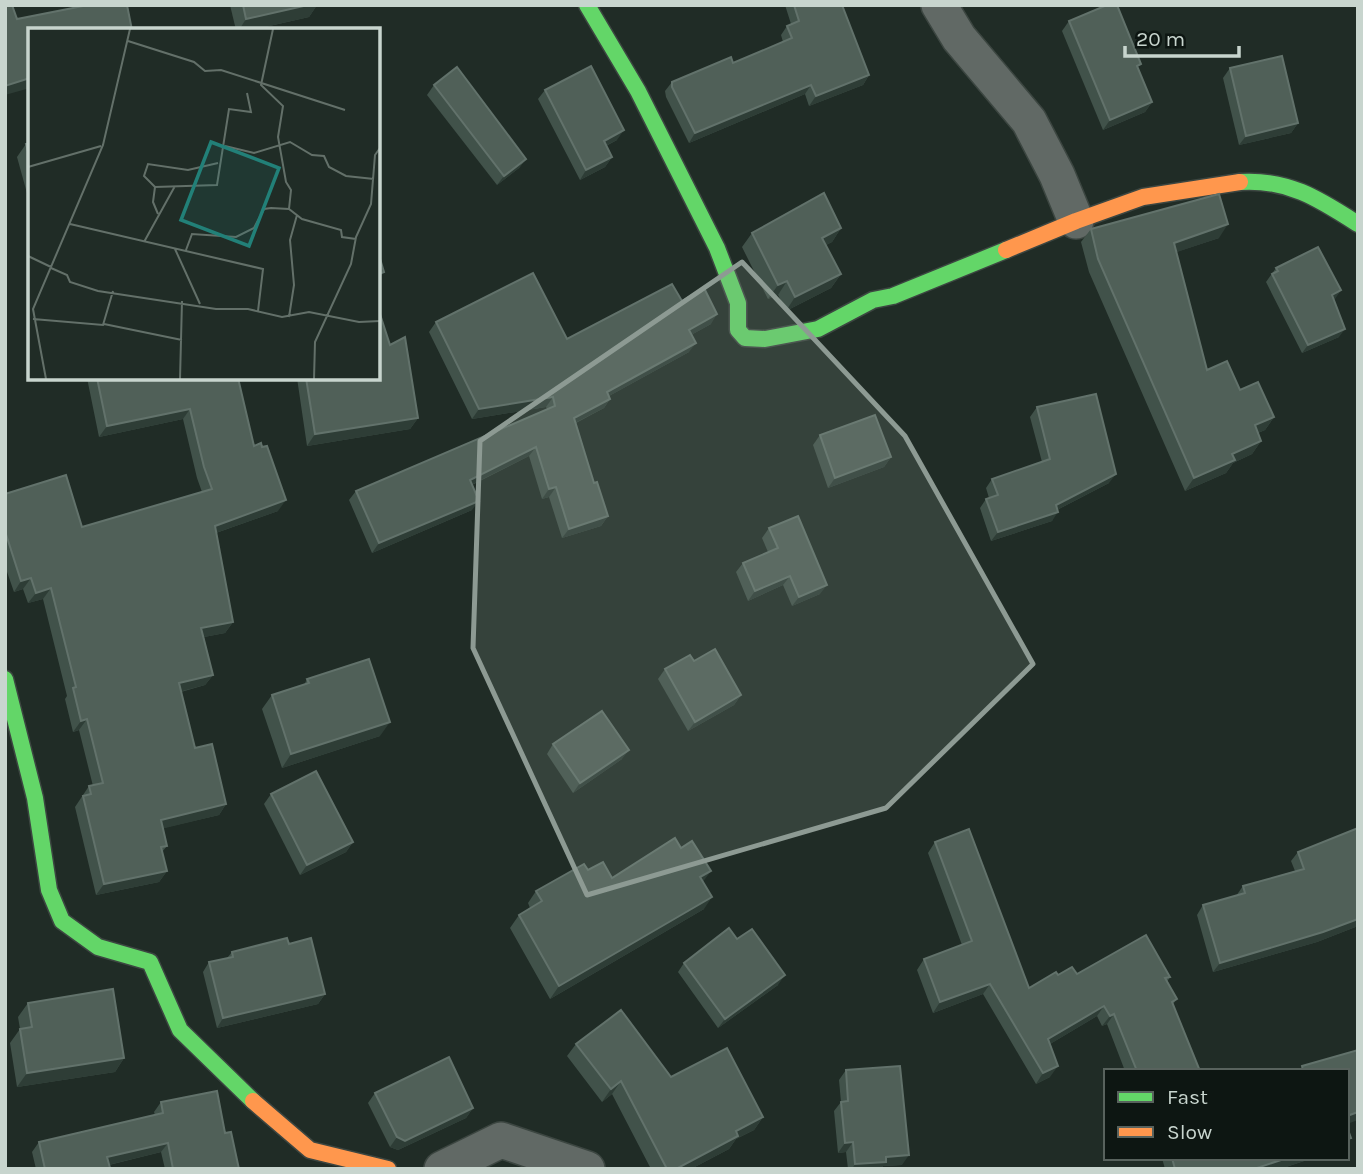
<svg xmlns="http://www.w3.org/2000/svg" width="1363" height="1174" viewBox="0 0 1363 1174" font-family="Karla,sans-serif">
  <rect width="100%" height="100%" fill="#202c26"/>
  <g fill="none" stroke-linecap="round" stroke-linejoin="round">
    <defs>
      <g id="street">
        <path d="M939 5 959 38 1029 121 1057 175 1076 221"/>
        <path d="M442 1169 501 1140 587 1169"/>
      </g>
      <g id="fast">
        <path d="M587 5 638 91 717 248 738 303V330L745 338 765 339 818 329 873 300 893 296 1006 250"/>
        <path d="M1240 182C1289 179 1319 199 1358 224"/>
        <path d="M5 679 35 798 49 890 62 921 98 947 150 962 180 1030 253 1101"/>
      </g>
      <g id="slow">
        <path d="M1006 250 1076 221 1143 197 1240 182"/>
        <path d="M253 1101 310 1150 388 1169"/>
      </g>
    </defs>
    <use href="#street" stroke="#3c4641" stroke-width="38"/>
    <use href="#fast" stroke="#3c4641" stroke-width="19"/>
    <use href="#slow" stroke="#3c4641" stroke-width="19"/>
    <use href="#street" stroke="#616965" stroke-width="35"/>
    <use href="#fast" stroke="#63d668" stroke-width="16"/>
    <use href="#slow" stroke="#ff974d" stroke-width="16"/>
  </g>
  <g fill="#41524a">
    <path d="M230 5H317L309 17 252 30H236Z"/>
    <path d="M785 5H842L869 75 863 85 809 106 805 94 689 143 666 97 665 91 672 82 733 63 783 42 781 35 787 26 791 24Z"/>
    <path d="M1069 21 1138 69 1152 102 1145 112 1103 130 1062 31Z"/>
    <path d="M1230 68 1298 123 1291 133 1239 145 1223 78Z"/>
    <path d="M434 85 526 159 519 168 497 185 427 95Z"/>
    <path d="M545 90 617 140 606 146 612 157 605 167 580 180 538 99Z"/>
    <path d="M30 143V204L17 157 26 144Z"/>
    <path d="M841 228 832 242 826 245 841 274 831 288 786 311 778 295 768 299 742 247 752 233Z"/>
    <path d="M1091 229 1219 238 1176 252 1207 370 1240 390 1274 417 1265 430 1258 433 1261 441 1252 454 1233 463 1226 473 1185 491 1089 272 1081 242Z"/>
    <path d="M1276 268 1341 290 1334 299 1339 337 1302 353 1266 282Z"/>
    <path d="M682 301 711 324 691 335 689 352 609 396 610 399 604 408 576 423 594 483 608 516 601 526 562 538 549 497 542 499 529 456 472 485V510L372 553 349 500 356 491 547 409 546 407 472 419 429 332 436 322 567 339Z"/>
    <path d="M390 345 418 418 410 429 307 446 297 378H378Z"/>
    <path d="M87 378H155L254 446 278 511 216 533 233 622 225 633 204 637 213 675 205 685 181 692 195 748 226 804 219 815 163 828 167 846 162 852 167 871 159 882 96 895 75 807 89 786H93L79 730 73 732 65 699 67 696 43 599 28 603 23 589 14 592 5 566V494L82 527 202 492 197 478 183 419 99 437Z"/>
    <path d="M1037 407 1109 483 1057 510 1052 521 991 541 980 508 986 499 989 498 986 488 992 479 1042 462 1030 417Z"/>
    <path d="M820 435 891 457 884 467 828 488 813 445Z"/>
    <path d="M769 528 820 594 792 606 783 585 748 601 736 572 743 563 768 552 762 538Z"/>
    <path d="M694 661 741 695 734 705 688 731 658 679 665 669Z"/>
    <path d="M307 679 380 736 282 768 262 709 272 695 304 685Z"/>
    <path d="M553 744 622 759 573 793 547 754Z"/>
    <path d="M271 794 353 842 346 852 300 875 264 804Z"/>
    <path d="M1358 828V926L1317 942 1213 972 1197 915 1203 905 1236 896 1243 886 1295 871 1291 861 1298 852Z"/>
    <path d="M935 842 1029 988 1058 975 1077 974 1170 977 1167 982 1177 999 1173 1004 1200 1071H1125L1107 1024 1102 1026 1097 1016 1050 1044V1077L1036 1084 983 994 933 1013 917 970 924 959 962 945 928 853Z"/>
    <path d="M588 870 612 878 703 882 704 909 550 999 510 928 519 915 530 908 528 903 536 891Z"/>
    <path d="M737 939 778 985 718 1028 678 972 684 963Z"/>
    <path d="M289 944 325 994 318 1004 217 1028 203 972 209 962 227 958 232 952Z"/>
    <path d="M28 1003 124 1058 115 1072 17 1087 10 1043 20 1029 18 1017Z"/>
    <path d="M576 1044 671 1077 763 1117 754 1130 736 1139 729 1149 691 1169H651L612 1094 602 1102 567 1056Z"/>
    <path d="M846 1070 902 1165 883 1166 881 1169H848L846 1152 838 1153 834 1111 841 1102 839 1080Z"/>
    <path d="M375 1093 473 1108 466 1118 398 1150 390 1147 368 1103Z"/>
    <path d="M161 1102 225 1133 239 1169H165L161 1152 109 1165V1169H36L32 1152 39 1142 155 1115 154 1112Z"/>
    <path d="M1162 1158H1313L1280 1169H1165Z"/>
  </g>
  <g fill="#2e3d36">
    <path d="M308 5H317L309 17 252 30H239L246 19Z"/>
    <path d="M869 75 863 85 809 106 816 96Z"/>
    <path d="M30 78V88L5 95V86Z"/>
    <path d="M811 85 805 94 689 143 695 133Z"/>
    <path d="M1152 102 1145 112 1103 130 1110 120Z"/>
    <path d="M1298 123 1291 133 1239 145 1246 136Z"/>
    <path d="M624 130 617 140 597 150 604 141Z"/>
    <path d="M612 157 605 167 580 180 586 170Z"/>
    <path d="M526 159 519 168 497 185 504 176Z"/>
    <path d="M1228 224 1219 238 1165 256 1174 243Z"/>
    <path d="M841 228 832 242 812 252 822 238Z"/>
    <path d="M384 272 378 281V274Z"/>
    <path d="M841 274 831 288 786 311 795 297Z"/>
    <path d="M787 281 778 295 768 299 778 285Z"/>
    <path d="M1341 290 1335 299 1326 303 1332 295Z"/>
    <path d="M717 314 711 324 682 340 689 330Z"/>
    <path d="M1345 329 1339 337 1302 353 1308 345Z"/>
    <path d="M696 343 689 352 600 401 607 392Z"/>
    <path d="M553 397 546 407 472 419 479 409Z"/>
    <path d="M610 399 604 408 567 427 574 418Z"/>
    <path d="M190 409 183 419 99 437 107 426Z"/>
    <path d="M1274 417 1265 430 1245 438 1255 425Z"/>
    <path d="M418 418 410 429 307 446 315 434Z"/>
    <path d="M1261 441 1252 454 1233 463 1226 473 1185 491 1194 478 1232 454Z"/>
    <path d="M536 447 529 456 463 489 470 480Z"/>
    <path d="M891 457 884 467 828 488 835 478Z"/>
    <path d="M1116 474 1109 483 1049 514 1056 505Z"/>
    <path d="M556 487 549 497 542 499 549 489Z"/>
    <path d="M286 500 278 511 207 536 215 526Z"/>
    <path d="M479 501 472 510 372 553 379 543Z"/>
    <path d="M1058 512 1052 521 991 541 998 532Z"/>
    <path d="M608 516 601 526 562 538 569 529Z"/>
    <path d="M790 576 783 585 748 601 755 591Z"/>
    <path d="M31 578 23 589 14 592 21 581Z"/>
    <path d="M827 585 820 594 792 606 799 597Z"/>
    <path d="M51 588 43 599 28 603 36 593Z"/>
    <path d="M233 622 225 633 194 639 201 628Z"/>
    <path d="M213 675 205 685 171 694 179 683Z"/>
    <path d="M741 695 734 705 688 731 695 722Z"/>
    <path d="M87 719 79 730 73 732 81 721Z"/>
    <path d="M390 722 380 736 282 768 291 754Z"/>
    <path d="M629 750 622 759 573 793 580 783Z"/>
    <path d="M226 804 219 815 153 831 161 820Z"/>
    <path d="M353 842 346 852 300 875 307 865Z"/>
    <path d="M167 871 159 882 96 895 104 884Z"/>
    <path d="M711 871 702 883 700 877Z"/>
    <path d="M712 897 704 909 550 999 559 986Z"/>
    <path d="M1358 919V926L1317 942 1213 972 1220 963Z"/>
    <path d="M785 975 778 985 718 1028 725 1019Z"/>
    <path d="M990 984 983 994 933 1013 940 1002Z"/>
    <path d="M325 994 318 1004 217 1028 223 1018Z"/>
    <path d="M1104 1006 1097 1016 1040 1050 1048 1039Z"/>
    <path d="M1114 1014 1107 1024 1102 1026 1110 1016Z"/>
    <path d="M124 1058 115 1072 17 1087 27 1073Z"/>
    <path d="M1058 1066 1050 1077 1036 1084 1043 1073Z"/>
    <path d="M621 1081 612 1094 602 1102 611 1089Z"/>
    <path d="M473 1108 466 1118 398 1150 390 1147 397 1137Z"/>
    <path d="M1358 1112V1120L1347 1124V1116Z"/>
    <path d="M763 1117 754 1130 736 1139 729 1149 691 1169H676L736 1131Z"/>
    <path d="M853 1142 846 1152 838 1153 845 1143Z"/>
    <path d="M168 1143 161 1152 100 1167 107 1157Z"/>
    <path d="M909 1155 902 1165 883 1166 881 1169H852L855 1164 886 1157Z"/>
    <path d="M1287 1158H1313L1280 1169H1254Z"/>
  </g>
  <g fill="#506058" stroke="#62726b" stroke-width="2">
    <path d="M5 5H12L17 19 88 5H127L132 30H30V78L5 86Z"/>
    <path d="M243 5H308L246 19Z"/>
    <path d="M794 5H842L869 75 816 96 811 85 695 133 672 87V82L731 57 733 63 792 38 787 26 799 21Z"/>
    <path d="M1107 5H1117L1141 64 1137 66 1152 102 1110 120 1069 21Z"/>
    <path d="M1282 56 1298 123 1246 136 1230 68Z"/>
    <path d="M591 66 624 130 604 141 612 157 586 170 545 90Z"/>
    <path d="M457 67 526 159 504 176 434 85Z"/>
    <path d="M30 143V159L26 144Z"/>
    <path d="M824 193 841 228 822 238 841 274 795 297 787 281 778 285 752 233Z"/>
    <path d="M1219 194 1228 224 1174 243 1207 370 1227 361 1240 390 1258 382 1274 417 1255 425 1261 441 1232 454 1235 460 1194 478 1098 259 1091 229Z"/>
    <path d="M1318 247 1341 290 1332 295 1345 329 1308 345 1272 274 1278 271 1276 268Z"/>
    <path d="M378 252 384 272 378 274Z"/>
    <path d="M533 273 567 339 672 284 682 301 704 288 717 314 689 330 696 343 607 392 610 399 574 418 594 483 597 482 608 516 569 529 556 487 549 489 536 447 470 480 479 501 379 543 356 491 555 406 553 397 479 409 436 322Z"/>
    <path d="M378 308 390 345 405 337 418 418 315 434 306 378H378Z"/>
    <path d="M97 378H155V379L238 378 254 446 261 443 262 447 267 446 286 500 215 526 233 622 201 628 213 675 179 683 195 748 212 744 226 804 161 820 167 846 161 847 167 871 104 884 83 796 91 794 89 786 103 783 87 719 81 721 73 688 76 687 51 588 36 593 31 578 21 581 5 531V509H6L5 494 66 475 82 527 212 489 204 467 190 409 107 426Z"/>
    <path d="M1096 394 1116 474 1056 505 1058 512 998 532 986 499 998 495 992 479 1050 459 1037 407Z"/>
    <path d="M875 415 891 457 835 478 820 435Z"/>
    <path d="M798 516 827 585 799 597 790 576 755 591 743 563 778 548 769 528Z"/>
    <path d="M715 649 741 695 695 722 665 669 690 655 694 661Z"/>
    <path d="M369 659 390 722 291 754 272 695 309 683 307 679Z"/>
    <path d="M602 711 629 750 580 783 553 744Z"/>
    <path d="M316 771 353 842 307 865 271 794Z"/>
    <path d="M1358 828V919L1323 932 1220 963 1203 905 1245 893 1243 886 1304 869 1298 852Z"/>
    <path d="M969 829 1029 988 1056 972 1058 975 1072 967 1077 974 1146 935 1170 977 1165 978 1177 999 1172 1002 1200 1071H1137L1114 1014 1110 1016 1104 1006 1048 1039 1058 1066 1043 1073 990 984 940 1002 924 959 972 941 935 842Z"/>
    <path d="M675 838 681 848 692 841 711 871 700 877 712 897 559 986 519 915 542 901 536 891 584 864 588 870 603 862 612 878Z"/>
    <path d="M729 928 737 939 752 929 785 975 725 1019 684 963Z"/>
    <path d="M287 938 289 944 311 938 325 994 223 1018 209 962 233 957 232 952Z"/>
    <path d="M113 989 124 1058 27 1073 20 1029 32 1027 28 1003Z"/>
    <path d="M621 1010 671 1077 727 1048 763 1117 736 1131 738 1136 676 1169H667L621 1081 611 1089 576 1044Z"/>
    <path d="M1358 1050V1112L1347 1116V1071H1303L1302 1066Z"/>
    <path d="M449 1057 473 1108 405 1141 397 1137 375 1093Z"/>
    <path d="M900 1066 909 1155 886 1157V1162L855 1164 853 1142 845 1143 841 1102 848 1101 846 1070Z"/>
    <path d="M217 1091 225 1133 231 1132 239 1169H173L168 1143 107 1157 110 1168 105 1169H45L39 1142 163 1113 161 1102Z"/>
    <path d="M1347 1127 1351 1138 1347 1139Z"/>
    <path d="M1172 1158H1287L1254 1169H1175Z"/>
  </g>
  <path fill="#8d9a93" fill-opacity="0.2" stroke="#8d9a93" stroke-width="5" stroke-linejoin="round" d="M742 262 905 436 1033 664 886 808 587 895 473 648 480 441Z"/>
  <g transform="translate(28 28)">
    <rect width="352" height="352" fill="#202c26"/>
    <path fill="none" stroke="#637069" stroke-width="2" d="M245 1 233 57 255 78 250 109 258 154 263 162 261 181M100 13 166 34 177 43 193 42 317 82M197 118 226 125 262 114 284 127 296 128 301 139 318 148 346 151M190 135 160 142 120 136 116 148 127 159 189 157 201 81 223 84 219 65M0 139 73 118M127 159 125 174 130 186M42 196 235 241 230 283M116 214 147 158M147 221 172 276M158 222 164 206 208 209 226 200 236 181 243 180 261 181 274 191 313 202 314 209 328 211M0 228 23 239M23 240 39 247 42 254 70 263 188 281H220L254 289 281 284 331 294 352 293M261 289 266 257 262 212 269 187M5 291 75 297 85 263M76 296 154 312M18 351 5 281 75 117 102 1M152 351 154 273M286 351 287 314 323 236 328 209 343 176 347 127 352 120"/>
    <path fill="#228078" fill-opacity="0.15" stroke="#228078" stroke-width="3.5" d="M183 114 251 140 221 218 153 192Z"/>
    <rect width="352" height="352" fill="none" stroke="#c8d5ce" stroke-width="3.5"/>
  </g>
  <rect width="1363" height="1174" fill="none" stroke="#c8d5ce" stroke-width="14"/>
  <rect x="1104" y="1069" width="245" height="91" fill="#0d1612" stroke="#58625d" stroke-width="2"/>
  <rect x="1118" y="1092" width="35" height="10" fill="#63d668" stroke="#58625d" stroke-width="2"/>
  <text x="1167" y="1104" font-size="21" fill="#c8d5ce">Fast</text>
  <rect x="1118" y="1127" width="35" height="10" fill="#ff974d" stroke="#58625d" stroke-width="2"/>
  <text x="1167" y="1139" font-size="21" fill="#c8d5ce">Slow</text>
  <path d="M1125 46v10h114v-10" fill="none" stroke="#c8d5ce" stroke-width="3.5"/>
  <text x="1136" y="46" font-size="21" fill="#c8d5ce" stroke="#0d1612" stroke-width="5" paint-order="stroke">20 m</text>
</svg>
